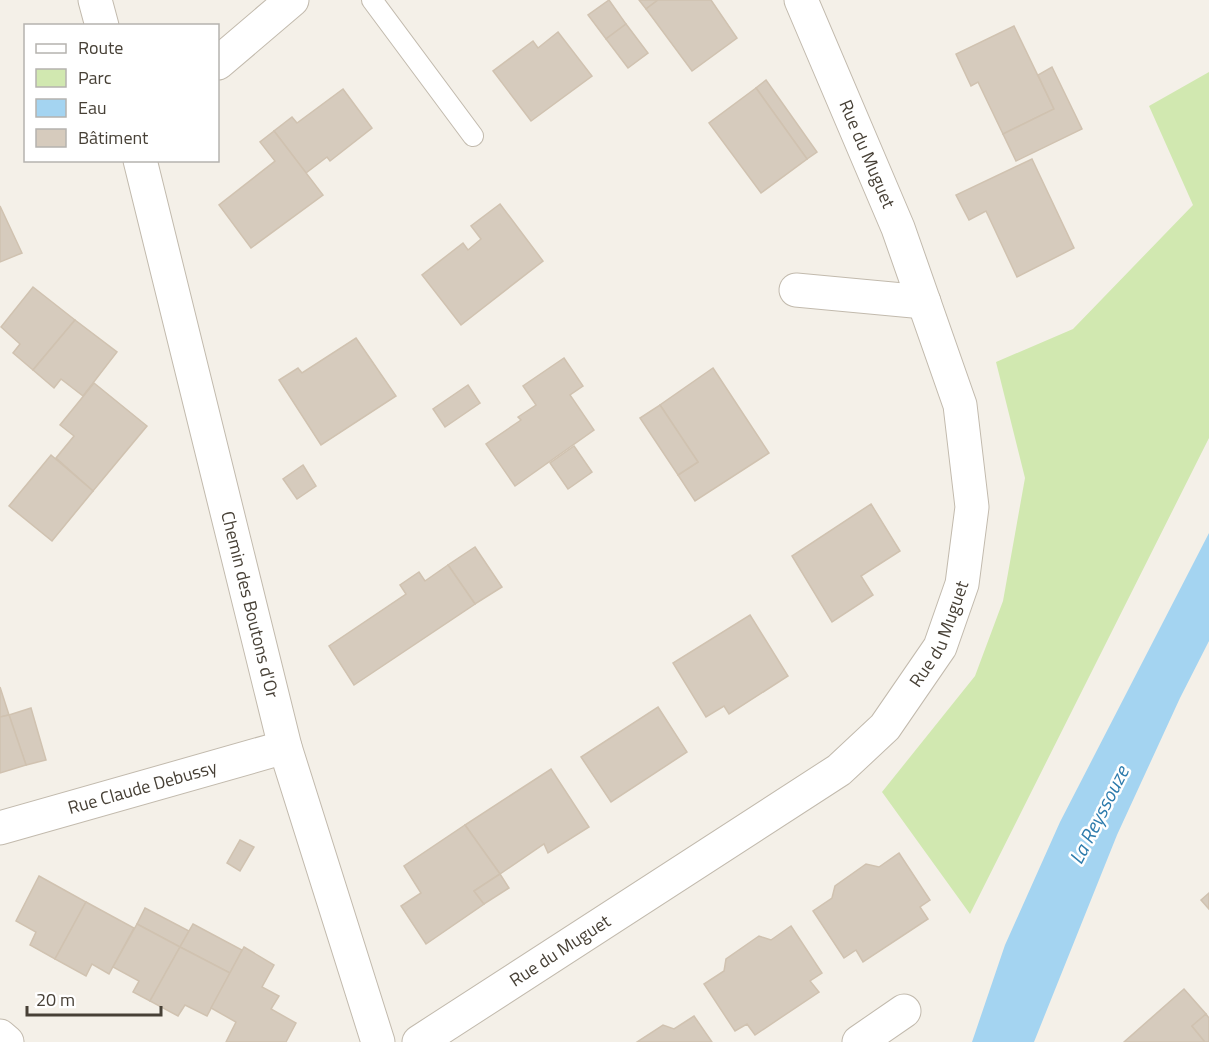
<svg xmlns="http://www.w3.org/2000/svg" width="1209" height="1042" viewBox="0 0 1209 1042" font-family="'Titillium Web',sans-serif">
  <rect width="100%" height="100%" fill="#f4f0e8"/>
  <path fill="#d1e8b0" d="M1209 72V438L970 914 882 792 975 676 1003 601 1025 478 996 362 1073 329 1193 205 1149 106Z"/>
  <path fill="#a4d4f1" d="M1209 533V641L1180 698 1117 835 1034 1042H972L1005 945 1060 822Z"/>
  <g fill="#d6cbbd" stroke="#d0c2b0" stroke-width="1.5">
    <path d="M609 0 626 24 606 39 588 15Z"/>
    <path d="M639 0H658L646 9Z"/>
    <path d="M658 0H711L737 38 692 71 646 9Z"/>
    <path d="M626 24 648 53 628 68 606 39Z"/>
    <path d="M1014 26 1054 109 1003 134 978 82 971 86 956 54Z"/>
    <path d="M558 32 592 76 531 121 493 71 533 41 538 48Z"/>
    <path d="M1052 67 1082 129 1016 161 1003 134 1054 109 1038 75Z"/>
    <path d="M766 80 817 152 807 159 756 88Z"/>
    <path d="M756 88 807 159 761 193 709 123Z"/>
    <path d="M343 89 372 128 330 161 327 157 306 173 274 131 292 117 297 123Z"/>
    <path d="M274 131 323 195 251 248 219 205 275 161 260 142Z"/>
    <path d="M1032 159 1074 248 1017 277 986 211 969 220 956 195Z"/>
    <path d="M500 204 543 261 461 325 422 275 463 243 468 250 481 239 471 226Z"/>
    <path d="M0 206 22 253 0 262Z"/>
    <path d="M33 287 75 320 33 370 13 353 20 344 1 327Z"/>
    <path d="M75 320 117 352 83 396 61 379 54 388 33 370Z"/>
    <path d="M356 338 396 396 321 445 279 380 298 368 302 373Z"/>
    <path d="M564 358 583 386 570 395 594 430 515 486 486 444 521 420 518 417 536 405 523 386Z"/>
    <path d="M713 368 769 453 695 501 678 475 698 462 660 405Z"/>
    <path d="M94 383 147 426 93 491 56 458 74 436 60 425Z"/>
    <path d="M468 385 480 403 445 427 433 409Z"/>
    <path d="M660 405 698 462 678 475 640 418Z"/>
    <path d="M574 446 592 472 568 489 550 463Z"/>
    <path d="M51 455 93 491 52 541 9 506Z"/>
    <path d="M303 465 316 486 297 499 283 479Z"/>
    <path d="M871 504 900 551 861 576 873 595 832 622 792 556Z"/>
    <path d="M475 547 502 587 475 604 448 565Z"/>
    <path d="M448 565 475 604 354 685 329 646 406 594 400 585 419 572 425 581Z"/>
    <path d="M750 615 788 676 729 714 724 706 706 717 673 663Z"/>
    <path d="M0 687 9 715 0 717Z"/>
    <path d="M658 707 687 752 611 802 581 757Z"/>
    <path d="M31 708 46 760 26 765 9 715Z"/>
    <path d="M9 715 26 765 0 773V717Z"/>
    <path d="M551 769 589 827 548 853 544 844 500 874 465 825Z"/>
    <path d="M465 825 500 874 474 891 484 904 426 944 401 906 421 893 404 866Z"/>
    <path d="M240 840 254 847 240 871 227 863Z"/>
    <path d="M899 853 930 900 920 907 928 919 863 962 856 950 844 958 813 911 832 898 835 886 866 864 879 867Z"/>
    <path d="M500 874 509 888 484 904 474 891Z"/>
    <path d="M39 876 86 902 55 959 30 945 36 932 16 921Z"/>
    <path d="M1209 893V909L1201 900Z"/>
    <path d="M86 902 134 928 109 974 92 964 86 976 55 959Z"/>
    <path d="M145 908 189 931 180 947 137 924Z"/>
    <path d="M137 924 180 947 150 1001 133 992 139 981 113 967Z"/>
    <path d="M193 924 242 950 230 973 180 947Z"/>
    <path d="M791 926 822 973 810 981 819 992 755 1035 747 1024 735 1031 704 984 724 971 726 959 759 936 771 940Z"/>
    <path d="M180 947 230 973 207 1016 185 1005 178 1016 150 1001Z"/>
    <path d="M244 947 274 965 262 987 279 996 271 1009 296 1023 286 1042H226L236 1022 211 1008Z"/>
    <path d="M1184 989 1206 1014 1192 1026 1205 1042H1124Z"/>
    <path d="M1206 1014 1209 1018V1042H1205L1192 1026Z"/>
    <path d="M694 1016 712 1042H637L663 1025 674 1029Z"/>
  </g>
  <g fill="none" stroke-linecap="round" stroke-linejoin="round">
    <defs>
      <path id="service" d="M372 0 473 136"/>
      <g id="minor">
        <path d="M95 0 102 26"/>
        <path d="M218 63 292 0"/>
        <path id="s1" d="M140 160 285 747 378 1042"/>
        <path d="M796 290 924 302"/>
        <path id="s2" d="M0 828 285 747"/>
        <path d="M0 1036 7 1042"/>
        <path id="s3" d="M419 1042 839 770 885 727 940 647 962 584 972 507 960 405 898 228 801 0"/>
        <path d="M859 1042 904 1011"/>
      </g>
    </defs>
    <use href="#service" stroke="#c2baad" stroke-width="22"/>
    <use href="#minor" stroke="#c2baad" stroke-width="35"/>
    <use href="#service" stroke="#fff" stroke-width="20"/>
    <use href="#minor" stroke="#fff" stroke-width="33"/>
  </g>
  <g text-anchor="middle" stroke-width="5" stroke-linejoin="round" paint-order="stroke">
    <g font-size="18" fill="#474036" stroke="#fff">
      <text transform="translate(867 154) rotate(67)" y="6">Rue du Muguet</text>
      <text dy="6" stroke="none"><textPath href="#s1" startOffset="458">Chemin des Boutons d'Or</textPath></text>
      <text dy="6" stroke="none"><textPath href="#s3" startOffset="672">Rue du Muguet</textPath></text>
      <text dy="6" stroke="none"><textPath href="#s2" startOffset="148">Rue Claude Debussy</textPath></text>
      <text dy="6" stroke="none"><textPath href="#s3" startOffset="168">Rue du Muguet</textPath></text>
    </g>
    <g font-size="20" font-style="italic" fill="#2d7bac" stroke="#fff">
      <text transform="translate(1099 815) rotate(-63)" y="7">La Reyssouze</text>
    </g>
  </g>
  <rect x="24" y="24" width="195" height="138" fill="#ffffff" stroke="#b5b3af" stroke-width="1.5"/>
  <rect x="36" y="44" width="30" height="9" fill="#ffffff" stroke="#b5b3af" stroke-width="1.5"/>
  <text x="78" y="54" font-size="18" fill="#474036">Route</text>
  <rect x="36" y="69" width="30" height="18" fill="#d1e8b0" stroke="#b5b3af" stroke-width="1.5"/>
  <text x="78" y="84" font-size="18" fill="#474036">Parc</text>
  <rect x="36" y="99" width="30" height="18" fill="#a4d4f1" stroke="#b5b3af" stroke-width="1.5"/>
  <text x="78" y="114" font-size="18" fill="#474036">Eau</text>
  <rect x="36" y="129" width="30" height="18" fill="#d6cbbd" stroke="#b5b3af" stroke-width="1.5"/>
  <text x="78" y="144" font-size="18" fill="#474036">Bâtiment</text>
  <path d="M27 1006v9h134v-9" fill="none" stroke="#474036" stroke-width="3"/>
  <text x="36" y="1006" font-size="18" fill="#474036" stroke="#ffffff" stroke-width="4.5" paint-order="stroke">20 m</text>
</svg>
